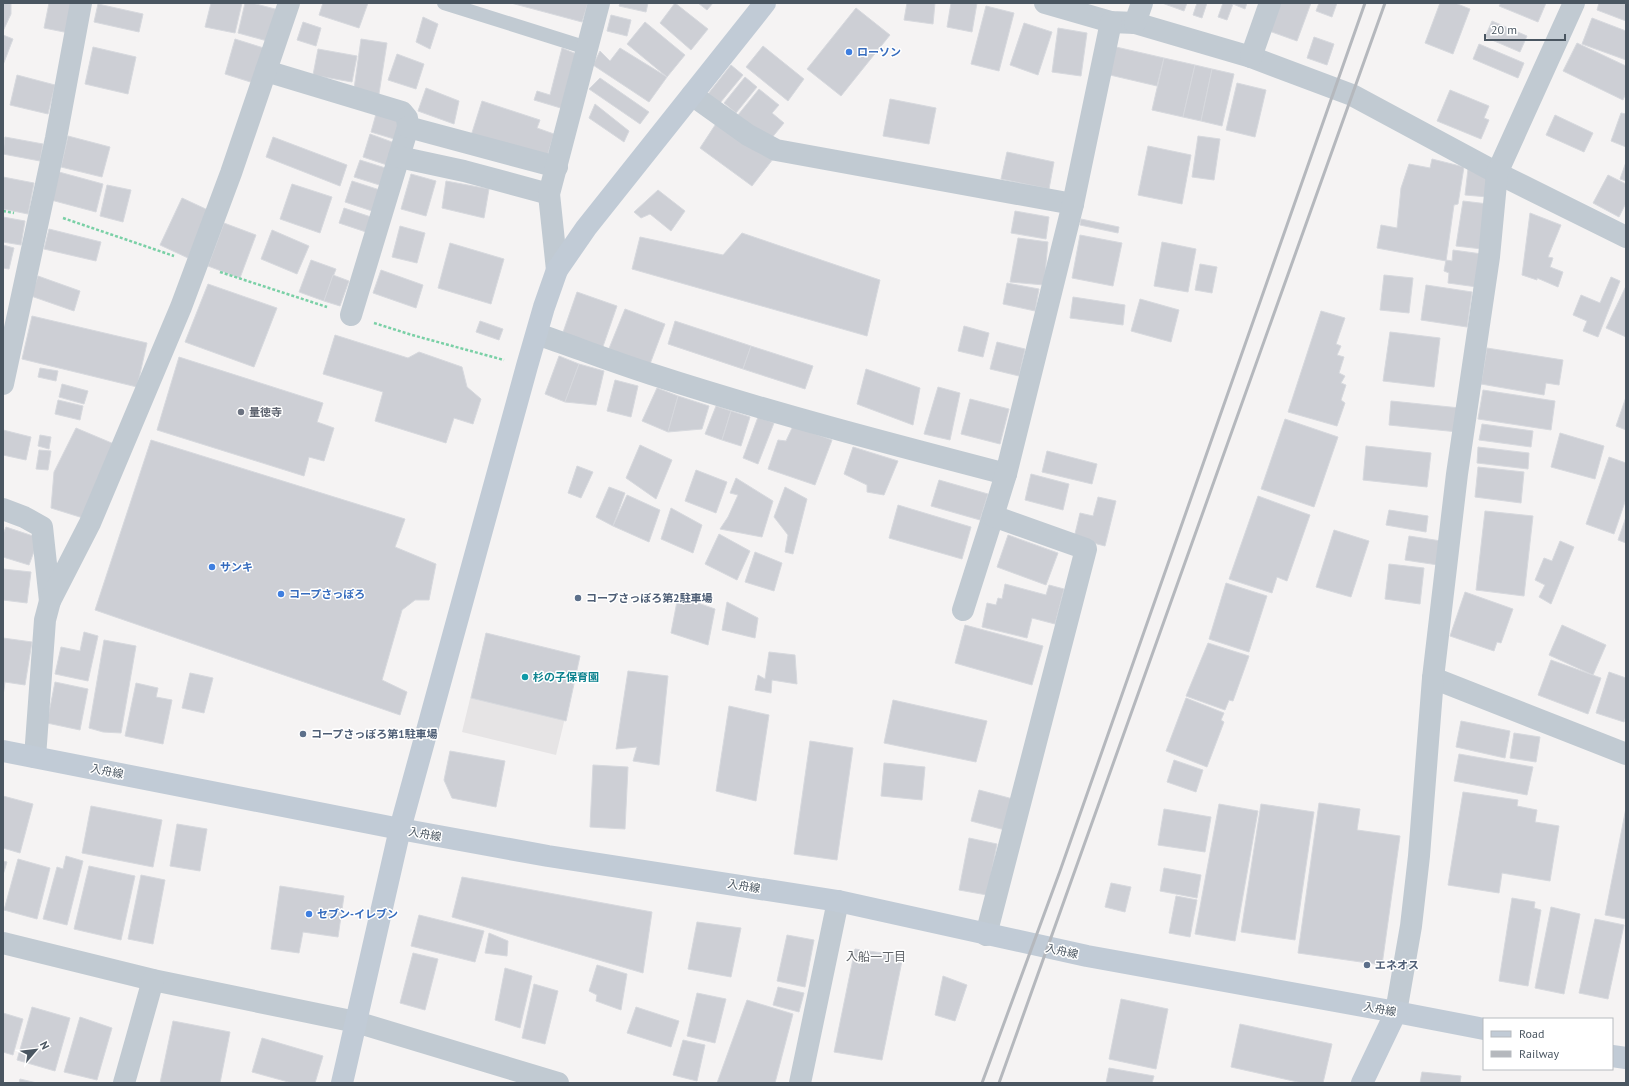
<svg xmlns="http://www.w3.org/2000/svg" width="1629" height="1086" viewBox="0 0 1629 1086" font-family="'PT Sans','Noto Sans JP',sans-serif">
  <rect width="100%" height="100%" fill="#f5f3f3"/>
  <path fill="#e6e4e5" d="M486 633 580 656 556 755 462 732Z"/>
  <g fill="#cdcfd5" stroke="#d7d9de">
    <path d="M3 3H11V14L3 31Z"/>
    <path d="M49 3H75L69 33 44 28Z"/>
    <path d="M211 3H242L235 33 205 27Z"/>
    <path d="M245 3H252L279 10 271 42 238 33Z"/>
    <path d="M323 3H368L359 28 319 15Z"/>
    <path d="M511 3H588L582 22Z"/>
    <path d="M620 3H648L646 12 619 6Z"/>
    <path d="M675 3 708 29 691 50 660 23Z"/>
    <path d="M698 3H713L707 10Z"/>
    <path d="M907 3H935L933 24 904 20Z"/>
    <path d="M951 3H977L972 32 947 27Z"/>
    <path d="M1162 3H1187L1184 11Z"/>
    <path d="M1197 3H1207L1202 18 1193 15Z"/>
    <path d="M1223 3H1247L1245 9 1233 4 1227 20 1218 17Z"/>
    <path d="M1280 3H1311L1297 41 1269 31Z"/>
    <path d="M1319 3H1337L1332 17 1316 11Z"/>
    <path d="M1440 3H1455L1470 9 1453 54 1425 43Z"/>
    <path d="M1501 3H1546L1538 22 1499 6Z"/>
    <path d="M1599 3H1626V21L1597 10Z"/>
    <path d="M98 4 143 14 139 32 94 22Z"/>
    <path d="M986 6 1014 13 999 71 971 64Z"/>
    <path d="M856 8 890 35 841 96 807 69Z"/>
    <path d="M611 15 631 20 627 36 607 31Z"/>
    <path d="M423 17 438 24 430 49 416 42Z"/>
    <path d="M1592 18 1626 31V60L1582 44Z"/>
    <path d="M1492 21 1527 36 1520 52 1485 37Z"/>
    <path d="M303 22 321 28 316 46 297 40Z"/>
    <path d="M645 22 685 55 667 77 627 44Z"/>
    <path d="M1024 23 1052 32 1038 75 1010 65Z"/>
    <path d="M1058 28 1087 33 1081 76 1052 72Z"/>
    <path d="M3 35 13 39 3 65Z"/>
    <path d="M1314 37 1334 44 1327 65 1307 58Z"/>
    <path d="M235 39 270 50 260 85 225 74Z"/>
    <path d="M361 39 387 43 378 100 353 96Z"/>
    <path d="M1577 43 1626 66V93L1623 100 1563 71Z"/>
    <path d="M1479 44 1524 63 1518 78 1473 59Z"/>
    <path d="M763 46 804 79 788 101 746 67Z"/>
    <path d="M93 47 136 57 128 94 85 84Z"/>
    <path d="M1116 47 1164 58 1157 86 1110 75Z"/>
    <path d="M562 48 579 55 564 109 534 100 537 91 550 95Z"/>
    <path d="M620 48 667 77 649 102 593 65 600 51 610 61Z"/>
    <path d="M318 49 357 56 352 82 313 75Z"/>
    <path d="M397 54 424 64 416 89 388 80Z"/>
    <path d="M1164 58 1195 65 1183 117 1152 110Z"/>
    <path d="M731 65 743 75 720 103 708 94Z"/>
    <path d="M1195 65 1212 69 1201 121 1183 117Z"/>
    <path d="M1212 69 1234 74 1222 126 1201 121Z"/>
    <path d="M17 75 55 85 48 114 10 105Z"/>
    <path d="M745 77 757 87 736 113 724 103Z"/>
    <path d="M600 78 649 112 640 124 589 89Z"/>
    <path d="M1237 83 1266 90 1255 137 1226 130Z"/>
    <path d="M426 88 459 101 454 124 418 111Z"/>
    <path d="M759 89 779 105 772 113 784 123 770 140 738 115Z"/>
    <path d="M1450 90 1489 106 1484 118 1489 120 1481 139 1437 121Z"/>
    <path d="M890 99 936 108 929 144 883 136Z"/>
    <path d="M482 101 540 120 537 128 554 134 545 163 470 139Z"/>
    <path d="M595 104 629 131 624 142 589 118Z"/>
    <path d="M1621 113 1626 114V147L1611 141Z"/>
    <path d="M376 114 409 124 404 142 371 132Z"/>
    <path d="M1555 115 1593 133 1584 152 1546 135Z"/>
    <path d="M721 116 773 159 752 186 700 148Z"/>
    <path d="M370 134 403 146 396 168 363 157Z"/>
    <path d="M68 136 110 147 102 177 61 167Z"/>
    <path d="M1198 136 1220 139 1214 180 1192 177Z"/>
    <path d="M5 137 43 144 40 161 3 154Z"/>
    <path d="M273 137 347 165 340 186 266 157Z"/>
    <path d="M1148 146 1191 155 1182 204 1138 195Z"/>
    <path d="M1007 152 1054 162 1049 189 1001 179Z"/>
    <path d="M1432 159 1464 167 1458 204 1454 205 1446 261 1377 248 1381 225 1397 228 1401 188 1409 164 1430 168Z"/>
    <path d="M360 160 395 171 389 188 354 177Z"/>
    <path d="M1626 162V181L1620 179Z"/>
    <path d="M1468 169 1490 179 1488 197 1465 195Z"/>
    <path d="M59 172 103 184 96 212 51 200Z"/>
    <path d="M411 174 436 181 426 216 401 209Z"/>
    <path d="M1608 175 1626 184V203L1619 217 1593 203Z"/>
    <path d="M3 177 34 183 28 214 3 209Z"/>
    <path d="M352 181 389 193 381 214 345 202Z"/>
    <path d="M446 181 489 189 484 218 442 208Z"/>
    <path d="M292 184 332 197 320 233 280 219Z"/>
    <path d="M107 185 131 190 123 222 100 216Z"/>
    <path d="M658 190 685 211 671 231 650 214 641 218 634 212Z"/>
    <path d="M182 198 210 211 188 258 160 245Z"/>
    <path d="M1463 201 1488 204 1482 249 1456 246Z"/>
    <path d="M344 208 383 221 378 236 339 223Z"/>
    <path d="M1015 211 1049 217 1046 239 1011 233Z"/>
    <path d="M1530 213 1561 225 1548 257 1553 258 1550 267 1563 272 1558 287 1537 278V280L1522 275Z"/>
    <path d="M3 217 25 221 21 245 3 242Z"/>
    <path d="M1081 219 1119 227 1118 233 1080 225Z"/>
    <path d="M224 223 256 235 240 278 208 266Z"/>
    <path d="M400 226 425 233 417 263 392 257Z"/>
    <path d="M49 229 101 242 96 261 44 249Z"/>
    <path d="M272 230 309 246 297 274 261 259Z"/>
    <path d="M742 233 880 280 867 336 632 269 640 237 723 255Z"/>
    <path d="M1080 235 1122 243 1113 286 1072 278Z"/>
    <path d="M1018 238 1048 242 1044 285 1010 282Z"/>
    <path d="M1162 242 1196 249 1188 292 1154 286Z"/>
    <path d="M450 243 504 259 491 304 438 288Z"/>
    <path d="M3 245 14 248 9 269 3 268Z"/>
    <path d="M1453 250 1482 254 1477 287 1448 283 1449 273 1444 271 1446 260 1452 261Z"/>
    <path d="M311 260 336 269 324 301 299 292Z"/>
    <path d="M1200 264 1217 267 1212 293 1195 290Z"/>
    <path d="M381 270 423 285 416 308 373 293Z"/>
    <path d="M333 275 349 281 340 306 324 301Z"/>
    <path d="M1384 275 1413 278 1409 313 1380 310Z"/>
    <path d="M38 276 80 291 74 311 31 296Z"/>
    <path d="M1611 277 1620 281 1598 337 1583 331 1587 321 1573 315 1581 295 1600 303Z"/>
    <path d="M1007 283 1039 289 1035 311 1003 304Z"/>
    <path d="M208 284 277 308 254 367 185 342Z"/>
    <path d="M1426 285 1472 292 1467 327 1421 320Z"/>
    <path d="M1626 286V337L1606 328Z"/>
    <path d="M577 292 617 306 600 355 560 341Z"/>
    <path d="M1073 297 1125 305 1123 325 1070 318Z"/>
    <path d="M1140 299 1179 310 1171 342 1131 331Z"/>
    <path d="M625 309 665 324 647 372 606 356Z"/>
    <path d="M1321 311 1345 318 1336 344 1341 346 1337 355 1344 357 1339 373 1345 376 1341 383 1346 385 1341 400 1345 403 1337 426 1288 412Z"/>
    <path d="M32 316 147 343 137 387 22 359Z"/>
    <path d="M480 321 503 329 499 340 476 332Z"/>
    <path d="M675 321 751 346 743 369 668 344Z"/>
    <path d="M964 326 989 333 983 357 958 351Z"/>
    <path d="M1390 332 1440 338 1434 387 1383 381Z"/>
    <path d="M335 335 408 358 419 352 462 367 467 387 481 399 473 424 454 418 446 443 375 421 383 392 323 374Z"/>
    <path d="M997 342 1025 349 1019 376 990 369Z"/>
    <path d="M751 346 813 366 805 389 743 369Z"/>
    <path d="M1487 348 1563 360 1559 385 1546 383 1544 395 1481 384Z"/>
    <path d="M559 356 579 364 565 402 545 394Z"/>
    <path d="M179 357 323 403 317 422 334 428 324 461 309 457 304 476 157 430Z"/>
    <path d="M579 364 604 371 596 405 565 402Z"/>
    <path d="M40 368 58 371 56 381 38 377Z"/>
    <path d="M866 369 920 388 913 425 857 404Z"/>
    <path d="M615 380 638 386 631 417 607 411Z"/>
    <path d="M62 384 88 391 84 404 59 397Z"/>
    <path d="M938 387 960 393 950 440 924 434Z"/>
    <path d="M657 388 678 396 668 432 642 421Z"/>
    <path d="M1483 390 1555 401 1551 430 1478 419Z"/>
    <path d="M678 396 709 406 702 429 668 432Z"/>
    <path d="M1626 397V430L1616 426Z"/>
    <path d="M970 399 1009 409 1000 444 961 434Z"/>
    <path d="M58 400 83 406 80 420 55 414Z"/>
    <path d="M1391 401 1460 408 1458 432 1389 425Z"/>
    <path d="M716 406 731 411 722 440 705 434Z"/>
    <path d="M731 411 750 417 741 446 722 440Z"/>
    <path d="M758 417 774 423 758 464 743 458Z"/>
    <path d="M1285 419 1338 437 1314 507 1261 489Z"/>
    <path d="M1482 424 1533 431 1531 447 1479 440Z"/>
    <path d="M793 426 832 440 815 485 768 469 778 440 786 441Z"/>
    <path d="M76 428 114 444 83 518 51 508 54 472Z"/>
    <path d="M3 430 31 437 26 460 3 455Z"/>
    <path d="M1560 433 1604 446 1595 479 1551 467Z"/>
    <path d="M40 435 51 437 49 449 38 446Z"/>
    <path d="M151 440 405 519 395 547 436 564 429 600H415L402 610 382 680 407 692 400 715 95 610Z"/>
    <path d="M640 445 672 460 656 499 626 478Z"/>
    <path d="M1366 446 1431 453 1427 487 1363 480Z"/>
    <path d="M853 447 898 461 884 495 867 492V485L844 474Z"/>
    <path d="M1478 447 1529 453 1528 469 1477 463Z"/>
    <path d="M39 450 51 451 48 470 36 469Z"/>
    <path d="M1047 451 1097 464 1092 484 1042 472Z"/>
    <path d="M1609 457 1626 463V499L1614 534 1586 524Z"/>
    <path d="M577 466 593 472 581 498 568 493Z"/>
    <path d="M1478 467 1524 472 1521 503 1475 497Z"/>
    <path d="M696 470 727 482 716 513 685 501Z"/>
    <path d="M1031 474 1069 484 1063 510 1025 500Z"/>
    <path d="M736 478 773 501 762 537 720 529 728 517 738 495 730 493Z"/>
    <path d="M939 480 988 494 980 520 931 506Z"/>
    <path d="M609 487 625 493 613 526 596 517Z"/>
    <path d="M785 487 807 499 793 554 785 552 788 535 774 517Z"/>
    <path d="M627 495 660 510 649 542 613 526Z"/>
    <path d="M1258 496 1310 515 1287 581 1277 577 1272 593 1229 579Z"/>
    <path d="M1098 497 1116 501 1105 546 1074 538 1080 513 1093 516Z"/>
    <path d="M898 505 971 527 962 559 889 538Z"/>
    <path d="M671 508 702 525 693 553 661 539Z"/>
    <path d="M1389 510 1428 516 1426 532 1386 525Z"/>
    <path d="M1485 511 1533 516 1524 596 1476 590Z"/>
    <path d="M1626 517V543L1618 540Z"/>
    <path d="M6 527 39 538 29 565 3 557V534Z"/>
    <path d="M1334 530 1369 541 1351 597 1316 587Z"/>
    <path d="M719 534 750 551 737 580 705 564Z"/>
    <path d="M1008 535 1058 553 1046 585 997 567Z"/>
    <path d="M1409 536 1441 541 1438 565 1405 560Z"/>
    <path d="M1560 541 1574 547 1551 604 1539 597 1545 585 1535 580 1544 558 1552 561Z"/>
    <path d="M755 552 782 563 774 591 745 582Z"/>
    <path d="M1389 564 1424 568 1420 604 1385 599Z"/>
    <path d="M3 569 31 572 27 603 3 600Z"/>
    <path d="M1226 583 1267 596 1249 652 1209 639Z"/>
    <path d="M1005 584 1046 595 1049 585 1064 589 1055 624 1032 618 1027 638 982 627 987 603 996 605 998 598 1002 599Z"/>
    <path d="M1465 592 1513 609 1501 643 1497 642 1494 651 1450 636Z"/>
    <path d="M678 596 715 609 708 645 671 633Z"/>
    <path d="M727 602 758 618 755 638 722 630Z"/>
    <path d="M965 625 1043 646 1032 685 955 663Z"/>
    <path d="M1562 625 1606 645 1593 675 1549 655Z"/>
    <path d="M84 632 98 636 88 681 55 674 61 647 80 651Z"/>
    <path d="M486 633 580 656 566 721 471 698Z"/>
    <path d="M3 638 32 642 25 685 5 682 3 696Z"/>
    <path d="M104 640 136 646 121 733 103 732 89 728Z"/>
    <path d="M1208 643 1249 656 1233 701 1229 700 1225 710 1186 696Z"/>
    <path d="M769 652 795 655 797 684 772 680 771 693 755 690 758 675 765 679Z"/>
    <path d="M1551 660 1601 678 1588 714 1538 695Z"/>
    <path d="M628 671 668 676 659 765 633 761 637 747 616 749Z"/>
    <path d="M1609 672 1626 678V716L1624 722 1596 713Z"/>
    <path d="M190 673 213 678 204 713 182 708Z"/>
    <path d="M55 682 88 689 80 730 47 723Z"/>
    <path d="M136 683 158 688 156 697 172 700 163 744 125 736Z"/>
    <path d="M1186 698 1224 713 1221 720 1224 722 1207 767 1166 751Z"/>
    <path d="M893 700 987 721 976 762 884 743Z"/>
    <path d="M729 706 769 715 756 801 716 791Z"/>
    <path d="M1461 721 1510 731 1505 758 1456 747Z"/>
    <path d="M1514 733 1540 737 1536 762 1510 758Z"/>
    <path d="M810 741 853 748 837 860 794 854Z"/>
    <path d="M450 751 505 761 496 807 452 798 444 780Z"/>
    <path d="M1459 754 1533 767 1527 795 1454 781Z"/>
    <path d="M1174 760 1203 770 1196 792 1167 782Z"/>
    <path d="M884 763 925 767 922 800 881 796Z"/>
    <path d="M593 765 628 767 625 829 590 827Z"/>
    <path d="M979 790 1013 799 1005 830 971 821Z"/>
    <path d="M1463 792 1518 800 1517 806 1537 810 1535 822 1559 826 1550 881 1502 873 1499 893 1448 885Z"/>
    <path d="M3 796 33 804 20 853 3 848Z"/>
    <path d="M1319 803 1360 809 1357 830 1400 836 1382 965 1298 953Z"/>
    <path d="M1219 804 1258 811 1235 941 1195 934Z"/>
    <path d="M1261 804 1314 812 1295 940 1241 932Z"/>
    <path d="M91 806 162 820 153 867 82 853Z"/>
    <path d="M1626 808V919L1605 915Z"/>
    <path d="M1164 809 1211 817 1205 852 1158 845Z"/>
    <path d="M177 824 207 829 200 871 170 866Z"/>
    <path d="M969 838 997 844 987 895 959 890Z"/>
    <path d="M66 856 83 861 67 925 43 919 57 867 63 869Z"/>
    <path d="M18 859 50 868 37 919 4 910Z"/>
    <path d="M3 861 7 862 3 875Z"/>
    <path d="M89 866 135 876 121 940 74 929Z"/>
    <path d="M1164 868 1201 875 1197 898 1160 891Z"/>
    <path d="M141 875 165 880 153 944 128 939Z"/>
    <path d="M462 877 652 912 643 973 452 917Z"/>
    <path d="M1111 883 1131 887 1125 912 1105 907Z"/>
    <path d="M280 886 344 896 338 937 303 932 299 953 271 949Z"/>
    <path d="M1176 896 1197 900 1190 937 1169 933Z"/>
    <path d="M1512 898 1535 902 1534 908 1541 910 1528 986 1499 981Z"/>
    <path d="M1551 907 1580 914 1564 994 1535 988Z"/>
    <path d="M419 915 484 931 475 962 411 946Z"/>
    <path d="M1595 919 1624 925 1608 999 1579 993Z"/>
    <path d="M697 922 741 928 731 977 688 969Z"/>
    <path d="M489 933 508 941 507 956 485 953Z"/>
    <path d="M787 935 814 940 805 987 777 981Z"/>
    <path d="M855 949 903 956 882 1060 834 1052Z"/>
    <path d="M413 953 438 959 425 1010 400 1003Z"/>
    <path d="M597 965 627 974 621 1010 596 1001 597 995 589 991Z"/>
    <path d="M505 968 532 976 520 1028 495 1020Z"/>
    <path d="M943 976 967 985 955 1021 935 1015Z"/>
    <path d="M534 984 558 991 545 1044 522 1038Z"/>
    <path d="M778 987 804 993 799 1012 773 1005Z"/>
    <path d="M697 993 726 999 715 1043 687 1036Z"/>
    <path d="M1121 999 1168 1009 1156 1069 1109 1059Z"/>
    <path d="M747 1000 793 1014 775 1083H717Z"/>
    <path d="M32 1007 70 1018 55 1071 17 1060Z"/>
    <path d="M636 1007 679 1021 671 1047 627 1033Z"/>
    <path d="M3 1013 23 1019 13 1055 3 1052Z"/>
    <path d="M80 1017 112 1028 97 1080 64 1072Z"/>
    <path d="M173 1021 230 1032 220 1083H160Z"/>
    <path d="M1240 1024 1332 1044 1323 1083H1302L1231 1067Z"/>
    <path d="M262 1038 323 1056 315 1083H292L252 1072Z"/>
    <path d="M683 1040 705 1045 697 1081 673 1075Z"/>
    <path d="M1109 1068 1154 1076 1152 1083H1106Z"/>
    <path d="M1422 1072 1461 1076 1460 1083H1420Z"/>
    <path d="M20 1079 37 1083H19Z"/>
  </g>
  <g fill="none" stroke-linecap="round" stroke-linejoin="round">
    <g stroke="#7ad0a6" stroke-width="2.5" stroke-dasharray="3 2" stroke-linecap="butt">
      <path d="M3 211 14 213"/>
      <path d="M63 218 174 256"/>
      <path d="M220 272 327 307"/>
      <path d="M374 323 412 335 504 360"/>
    </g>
    <path stroke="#c1cad2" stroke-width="14" d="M444 3 587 48"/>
    <g stroke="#c1cad2" stroke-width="22">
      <path d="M1045 3 1111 22 1135 23 1251 57 1352 95 1497 173 1626 237"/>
      <path d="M1135 23 1142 3"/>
      <path d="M1251 57 1270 3"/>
      <path d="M266 71 402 112 407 118 408 127 351 315"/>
      <path d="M692 95 748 135 776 150 1073 204"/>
      <path d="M408 127 557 167"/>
      <path d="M399 157 464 171 549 194"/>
      <path d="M557 270 549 194 599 3"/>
      <path d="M537 334C575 347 613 362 651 374 768 412 887 443 1006 474"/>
      <path d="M3 384 56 138 81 3"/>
      <path d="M3 509 24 517 42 527 50 601"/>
      <path d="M963 610 993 516"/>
      <path d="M1433 678 1626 754"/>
      <path d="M35 757 45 620 50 601 90 523 181 307 231 173 289 3"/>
      <path d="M986 935 1086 549 993 516 1006 474 1073 204 1111 22"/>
      <path d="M3 943 153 980 356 1022 558 1083"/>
      <path d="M1396 1012 1411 926 1419 856 1433 678 1457 474 1489 257 1497 173 1574 3"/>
      <path d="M124 1083 153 980"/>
      <path d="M800 1083 838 901"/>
    </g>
    <g stroke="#c1cbd6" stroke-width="22">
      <path d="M3 751 400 829 548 856 838 901 1087 956 1396 1012 1484 1029"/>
      <path d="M1612 1056 1626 1058"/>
      <path d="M342 1083 400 829 527 366 544 307 557 270 586 228 765 3"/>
      <path d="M1362 1083 1396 1012"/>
    </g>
    <g stroke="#b5b8bd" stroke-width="3">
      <path d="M982 1083 1060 871 1365 3"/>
      <path d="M999 1083 1385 3"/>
    </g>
  </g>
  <g fill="#3f7fe0" stroke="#fff" stroke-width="1.5">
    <circle cx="849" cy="52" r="4"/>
    <circle cx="212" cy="567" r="4"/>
    <circle cx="281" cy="594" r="4"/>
    <circle cx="309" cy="914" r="4"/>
  </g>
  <circle fill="#6b7280" stroke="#fff" stroke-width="1.5" cx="241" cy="412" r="4"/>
  <g fill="#5c6f8a" stroke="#fff" stroke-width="1.5">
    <circle cx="578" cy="598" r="4"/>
    <circle cx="303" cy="734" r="4"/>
    <circle cx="1367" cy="965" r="4"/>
  </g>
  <circle fill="#0f9aa8" stroke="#fff" stroke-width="1.5" cx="525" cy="677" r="4"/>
  <g text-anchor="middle" stroke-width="3" stroke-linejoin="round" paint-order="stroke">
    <g font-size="11" font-weight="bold" fill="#366cbe" stroke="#fff" text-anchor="start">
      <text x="857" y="56">ローソン</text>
      <text x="220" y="571">サンキ</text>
      <text x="289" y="598">コープさっぽろ</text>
      <text x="317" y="918">セブン-イレブン</text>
    </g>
    <g font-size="11" font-weight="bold" fill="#5b616d" stroke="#fff" text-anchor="start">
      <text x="249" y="416">量徳寺</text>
    </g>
    <g font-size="11" font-weight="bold" fill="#4e5e75" stroke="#fff" text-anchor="start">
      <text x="586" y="602">コープさっぽろ第2駐車場</text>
      <text x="311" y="738">コープさっぽろ第1駐車場</text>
      <text x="1375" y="969">エネオス</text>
    </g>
    <g font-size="11" font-weight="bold" fill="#0d838f" stroke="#fff" text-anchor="start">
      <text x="533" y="681">杉の子保育園</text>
    </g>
    <g font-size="11" fill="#4a5661" stroke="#fff">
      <text transform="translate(107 771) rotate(11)" y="4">入舟線</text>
      <text transform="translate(425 834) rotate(10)" y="4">入舟線</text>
      <text transform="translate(744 886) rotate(9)" y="4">入舟線</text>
      <text transform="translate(1062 951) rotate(12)" y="4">入舟線</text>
      <text transform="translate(1380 1009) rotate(10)" y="4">入舟線</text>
    </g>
    <g font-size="12" fill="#5f6368" stroke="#fff">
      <text x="876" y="961">入船一丁目</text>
    </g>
  </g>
  <rect width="1629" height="1086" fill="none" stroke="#4a5661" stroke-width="8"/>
  <rect x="1483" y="1018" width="130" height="52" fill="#ffffff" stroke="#b7bbc0"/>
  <rect x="1491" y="1031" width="20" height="6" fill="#c1cbd6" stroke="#b7bbc0"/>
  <text x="1519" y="1038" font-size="12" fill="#4a5661">Road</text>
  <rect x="1491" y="1051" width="20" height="6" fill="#b5b8bd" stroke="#b7bbc0"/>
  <text x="1519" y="1058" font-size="12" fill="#4a5661">Railway</text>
  <g transform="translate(36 1050) rotate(62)" stroke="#ffffff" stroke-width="3" paint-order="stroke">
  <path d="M0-3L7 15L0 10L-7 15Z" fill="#4a5661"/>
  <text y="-6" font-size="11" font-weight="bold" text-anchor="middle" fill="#4a5661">N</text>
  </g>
  <path d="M1485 34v6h80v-6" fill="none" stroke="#4a5661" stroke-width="2"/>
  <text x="1491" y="34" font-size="12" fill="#4a5661" stroke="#ffffff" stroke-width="3" paint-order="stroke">20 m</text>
</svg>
